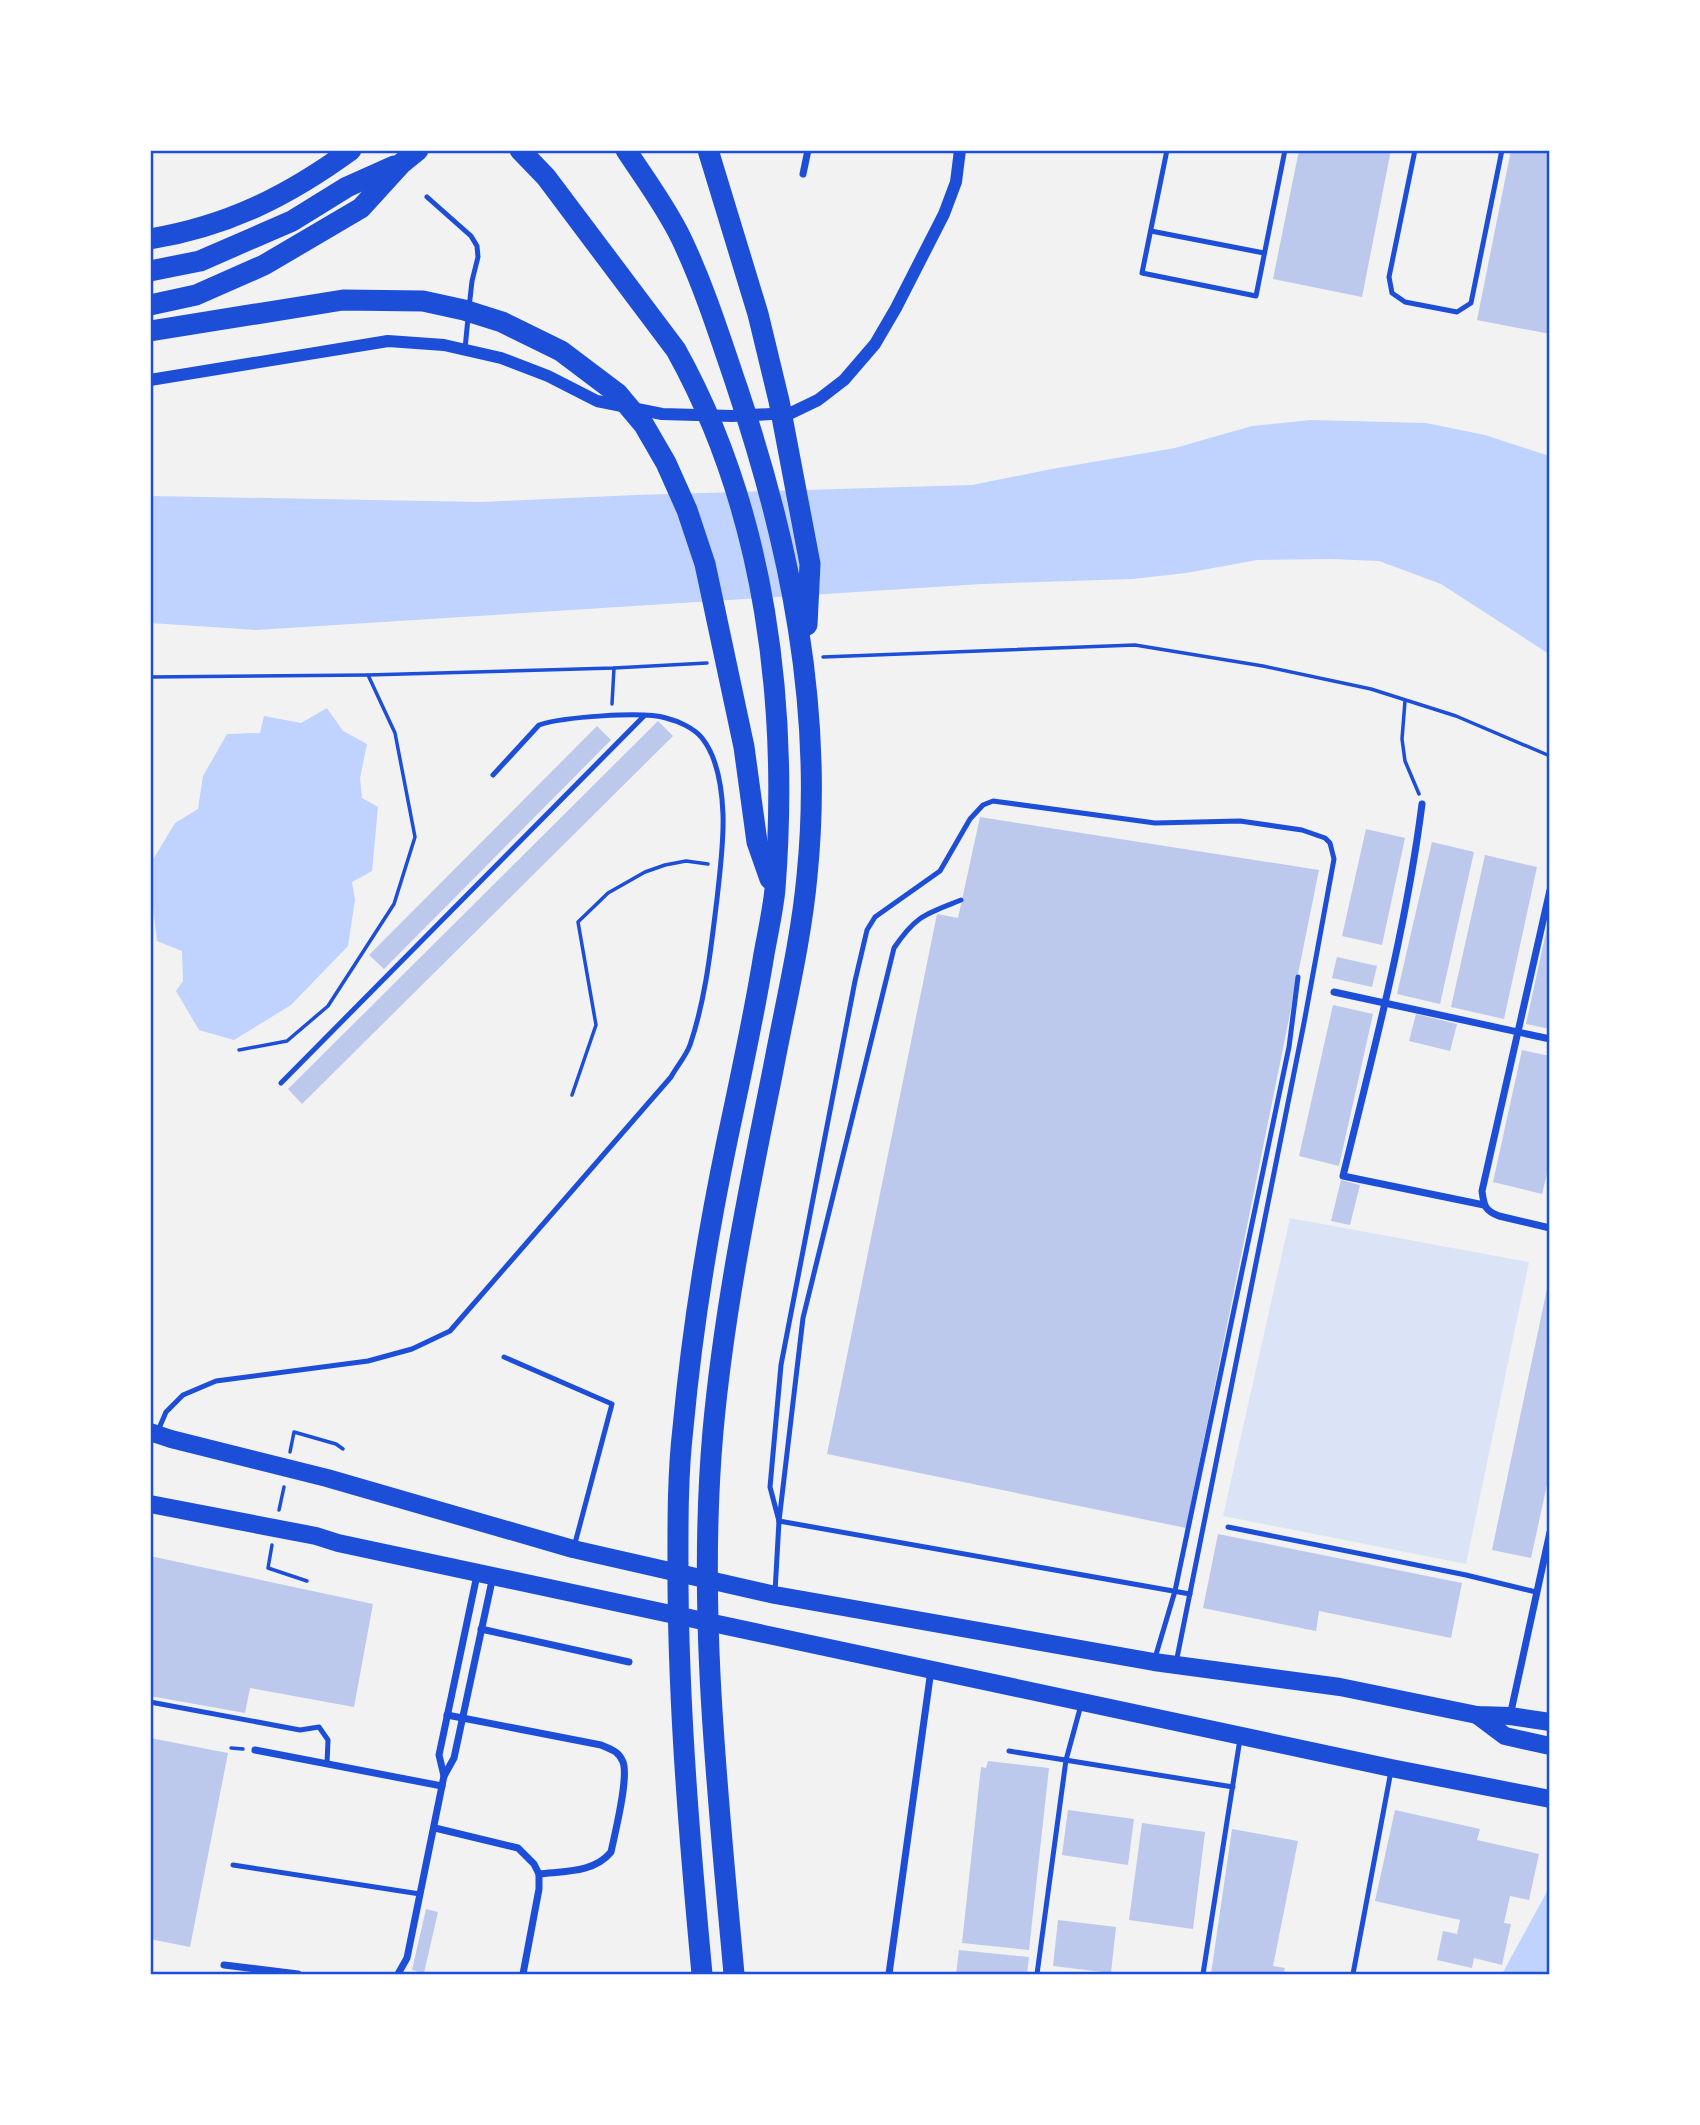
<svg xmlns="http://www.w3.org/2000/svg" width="1700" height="2125" viewBox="0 0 1700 2125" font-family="'DM Sans',sans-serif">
  <rect width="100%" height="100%" fill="#f2f2f2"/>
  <path fill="#dbe4f7" d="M1290 1218 1529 1262 1466 1564 1223 1516Z"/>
  <g fill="#bfd3fe">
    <path d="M1311 420 1426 423 1485 435 1549 456V654L1441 584 1379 561 1331 559 1257 560 1186 573 1132 579 982 584 256 630 151 623V496L481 502 636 495 972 485 1052 469 1175 448 1252 426Z"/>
    <path d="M327 708 343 731 367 744 360 778 362 798 378 807 372 871 352 882 355 900 348 946 291 1005 234 1040 199 1030 176 991 183 981 182 951 157 941 151 891V863L175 823 198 809 203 776 227 734 260 733 264 716 301 723Z"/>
    <path d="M1549 1888V1974H1502Z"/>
  </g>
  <g fill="#bdc9ec">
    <path d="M1299 150H1391L1362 297 1273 279Z"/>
    <path d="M1511 150H1550V334L1477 320Z"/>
    <path d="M658 721 673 736 302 1104 288 1089Z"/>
    <path d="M597 726 611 740 384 969 369 955Z"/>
    <path d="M980 817 1319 870 1186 1528 827 1454 937 914 958 918Z"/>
    <path d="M1366 829 1405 838 1382 945 1342 936Z"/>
    <path d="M1432 842 1474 852 1440 1004 1397 994Z"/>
    <path d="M1485 855 1537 867 1504 1019 1451 1007Z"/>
    <path d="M1548 923H1550V1029L1526 1024Z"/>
    <path d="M1337 957 1377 966 1372 987 1332 978Z"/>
    <path d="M1333 1005 1373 1014 1339 1166 1299 1156Z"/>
    <path d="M1416 1014 1457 1024 1450 1051 1409 1041Z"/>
    <path d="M1522 1050 1550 1056V1161L1542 1194 1493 1182Z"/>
    <path d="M1341 1180 1360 1185 1350 1225 1331 1221Z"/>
    <path d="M1548 1284 1550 1471 1531 1558 1492 1550Z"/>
    <path d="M1218 1534 1462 1583 1451 1638 1319 1611 1316 1631 1203 1608Z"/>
    <path d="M150 1556 373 1604 354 1707 250 1688 245 1713 150 1696Z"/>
    <path d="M150 1738 228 1753 190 1947 150 1939Z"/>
    <path d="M988 1761 1049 1768 1029 1950 962 1943 981 1767 986 1768Z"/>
    <path d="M1068 1810 1134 1819 1128 1865 1062 1855Z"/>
    <path d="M1395 1810 1480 1829 1477 1840 1539 1854 1529 1900 1510 1896 1504 1923 1511 1924 1502 1965 1474 1958 1472 1968 1437 1960 1443 1931 1457 1934 1460 1920 1375 1901Z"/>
    <path d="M1142 1823 1205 1832 1193 1929 1129 1920Z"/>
    <path d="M1232 1829 1298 1841 1273 1966 1285 1968 1283 1974H1211Z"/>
    <path d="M426 1909 438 1912 424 1973 412 1970Z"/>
    <path d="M1058 1920 1116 1927 1111 1973 1053 1966Z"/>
    <path d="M959 1950 1029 1957 1027 1974H956Z"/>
  </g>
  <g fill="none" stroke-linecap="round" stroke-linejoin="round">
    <g stroke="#1d4ed8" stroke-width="3.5">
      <path d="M823 657 1135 645 1263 666 1371 689 1456 716 1550 756"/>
      <path d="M150 677 368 675 614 668 707 663"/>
      <path d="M1405 701 1402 739 1405 761 1419 794"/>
      <path d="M612 704 614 668"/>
      <path d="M239 1050 287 1041 328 1006 394 904 415 837 395 733 368 675"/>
      <path d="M572 1095 596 1025 578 922 608 893 645 872 665 865 686 861 708 864"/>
      <path d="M290 1452 294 1432 336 1444 343 1449"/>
      <path d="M279 1510 284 1487"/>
      <path d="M272 1545 268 1568 307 1581"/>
      <path d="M231 1748 243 1749"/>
    </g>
    <g stroke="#1d4ed8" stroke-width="5">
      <path d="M1167 150 1142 273 1256 296 1285 150"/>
      <path d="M1415 150 1389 277 1392 293 1405 302 1457 312 1471 303 1502 150"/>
      <path d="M427 197 471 236 477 246 478 257 472 281 469 308"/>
      <path d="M1151 231 1264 253"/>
      <path d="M465 349 468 318"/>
      <path d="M281 1083 644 716"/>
      <path d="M504 1357 612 1404 574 1547"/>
      <path d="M157 1433 166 1412 183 1395 216 1381 368 1361 412 1349 450 1331 671 1077C677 1066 686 1056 690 1045 706 998 711 947 717 899 720 871 724 842 723 814 722 789 718 758 702 738 694 728 678 721 666 718 643 711 562 717 539 725L493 775"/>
      <path d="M779 1521 770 1487 781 1365 855 981 867 930 875 917 940 871 970 819 983 805 993 801 1155 823 1240 821 1302 830 1325 838 1330 843 1334 859 1304 1023 1176 1663"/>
      <path d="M779 1521 1190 1594"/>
      <path d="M1228 1527 1466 1575 1536 1592"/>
      <path d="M775 1592 779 1521 803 1318 894 948C916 915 926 914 961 900"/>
      <path d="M1155 1658 1175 1591 1289 1047 1298 977"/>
      <path d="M150 1702 300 1730 319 1727 328 1740 327 1764"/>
      <path d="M1009 1751 1233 1787"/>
      <path d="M233 1865 420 1894"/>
      <path d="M1037 1974 1066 1760 1081 1705"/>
      <path d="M1203 1974 1240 1739"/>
      <path d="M1353 1974 1391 1771"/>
    </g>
    <g stroke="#1d4ed8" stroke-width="7">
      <path d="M803 174 808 150"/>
      <path d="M1422 804C1406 930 1373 1053 1343 1176L1484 1205"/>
      <path d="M1550 890 1482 1191C1484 1205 1484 1210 1499 1216L1550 1228"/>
      <path d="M1334 992 1550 1039"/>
      <path d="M481 1629 629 1662"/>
      <path d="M447 1715 601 1745C610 1749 619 1751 623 1762 629 1778 615 1833 611 1852 594 1873 564 1871 539 1874"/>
      <path d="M1510 1716 1550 1532"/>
      <path d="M255 1750 442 1786"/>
      <path d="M444 1776 439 1755 477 1575"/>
      <path d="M435 1828 518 1848 534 1864 539 1874V1889L523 1974"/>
      <path d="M224 1965 298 1974"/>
      <path d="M398 1974 407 1958 444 1776 454 1758 493 1576"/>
      <path d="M889 1974 931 1670"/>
    </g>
    <path stroke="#1d4ed8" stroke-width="12" d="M150 380 388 341 444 345 501 358 548 376 597 401 662 414 732 416 791 413 818 400 844 380 875 344 896 308 944 214 956 182 960 150"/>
    <g stroke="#1d4ed8" stroke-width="18">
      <path d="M150 1432 171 1439 327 1478 573 1549 775 1595 1154 1662 1340 1687 1477 1715 1510 1716 1550 1722"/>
      <path d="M150 1504 316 1536 338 1543 1391 1768 1550 1799"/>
      <path d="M1477 1715 1505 1736 1550 1746"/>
    </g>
    <g stroke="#1d4ed8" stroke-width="21">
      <path d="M520 150 546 177 676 350C766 512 789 705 775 889 773 910 768 932 764 954 754 1017 740 1079 727 1141 707 1237 692 1331 683 1428 677 1480 678 1533 678 1585 679 1715 690 1845 702 1974"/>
      <path d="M626 150C645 179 666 207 681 238 704 286 720 337 737 387 790 545 824 709 807 876 801 941 785 1006 773 1070 749 1189 724 1310 713 1431 697 1612 718 1795 734 1974"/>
      <path d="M708 150 758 314 779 401 810 564 807 625"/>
      <path d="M150 239C228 226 288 196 351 150"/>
      <path d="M150 271 200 261 292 221 347 187 394 166"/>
      <path d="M150 305 196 295 264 265 361 208 402 163 418 150"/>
      <path d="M150 331 343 300 423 301 464 310 502 322 561 351 618 394 644 425 666 463 687 510 705 564 744 747 757 842 770 879"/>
    </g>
  </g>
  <rect width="1700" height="2125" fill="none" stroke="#ffffff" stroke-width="304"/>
  <rect x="152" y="152" width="1396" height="1821" fill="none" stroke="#1d4ed8" stroke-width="2.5"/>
</svg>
